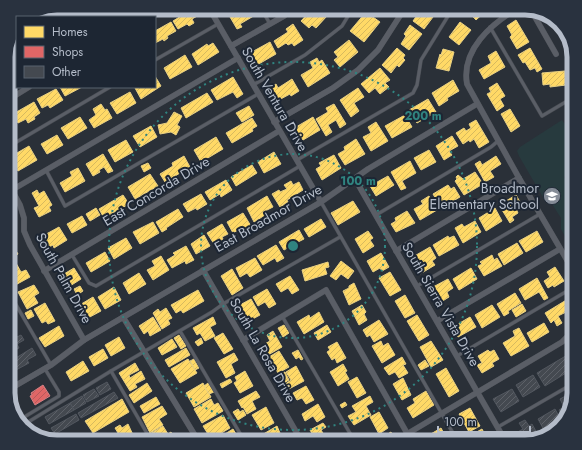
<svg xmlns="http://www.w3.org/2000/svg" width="582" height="450" viewBox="0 0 582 450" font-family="Jost,sans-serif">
  <defs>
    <pattern id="homes-hatch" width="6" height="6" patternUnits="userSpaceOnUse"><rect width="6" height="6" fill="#ffd966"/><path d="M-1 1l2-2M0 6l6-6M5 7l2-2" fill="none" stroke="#d7b95e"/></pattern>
    <pattern id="shops-hatch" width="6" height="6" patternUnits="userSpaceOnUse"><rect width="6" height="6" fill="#e06666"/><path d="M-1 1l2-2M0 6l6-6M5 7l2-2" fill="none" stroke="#b65a5c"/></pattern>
    <pattern id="building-hatch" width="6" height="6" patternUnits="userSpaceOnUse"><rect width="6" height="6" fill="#444950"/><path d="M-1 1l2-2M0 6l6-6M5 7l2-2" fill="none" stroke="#5d6168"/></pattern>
  </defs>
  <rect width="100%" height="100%" fill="#2a3038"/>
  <path fill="#273a3e" d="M562 120 567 127 574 134V171L564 177 574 192V198L568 207 571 212 574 209 573 252 561 229V218L552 204 544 199 519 156 517 151 520 147Z"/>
  <g fill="url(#homes-hatch)" stroke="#e8d084">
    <path d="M110 8H129L115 16Z"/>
    <path d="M194 8 199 15 192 19 194 23 189 26 187 24 178 29 173 21Z"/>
    <path d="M245 8H253L257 14 240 24 242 27 237 29 230 17Z"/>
    <path d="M313 8H327L323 12 327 16 316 28 312 25 309 28 301 21Z"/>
    <path d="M422 8H428L436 13 424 29 413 21Z"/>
    <path d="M469 8H489L476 20 467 10Z"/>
    <path d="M105 10 109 17H93Z"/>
    <path d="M88 11 91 17H84L82 14Z"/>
    <path d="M366 12 380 22 364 42 350 31Z"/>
    <path d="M44 13 45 15 42 17H33Z"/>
    <path d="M516 20 529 42 517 49 510 37 512 35 507 26Z"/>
    <path d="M171 22 176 31 167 36 168 38 164 41 163 39 155 43V31Z"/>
    <path d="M460 22 471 30 459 45 449 37Z"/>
    <path d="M293 24 303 40 294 46 292 43 288 45 286 43 278 48 274 41 288 32 286 29Z"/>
    <path d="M410 25 422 34 409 50 401 44 406 36 404 34Z"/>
    <path d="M349 40 358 52 340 67 334 60 338 57 334 52Z"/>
    <path d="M270 42 276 54 257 65 250 53Z"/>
    <path d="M213 43 219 52 198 65 192 54 207 44 208 46Z"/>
    <path d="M397 48 405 55 403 58 405 60 399 67 397 65 391 73 382 65Z"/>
    <path d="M530 48 542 69 537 72 535 68 530 70 525 62 523 63 518 55Z"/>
    <path d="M443 49 454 52 449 71 436 68 440 54 441 55Z"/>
    <path d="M496 51 505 67 484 79 479 70 491 63 488 56Z"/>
    <path d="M185 55 192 67 170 79 164 68Z"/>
    <path d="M317 58 319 62 322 60 330 73 308 87 301 75 313 68 310 62Z"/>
    <path d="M17 60V75L8 80V65Z"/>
    <path d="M574 62V78L566 68Z"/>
    <path d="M380 68 390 80 385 83 389 87 380 94 375 88 369 93 361 84Z"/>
    <path d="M565 71 566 85 550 87V84L543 85 542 73Z"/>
    <path d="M155 76 161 86 141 99 135 88 137 87H155Z"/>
    <path d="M233 77 243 94 237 98 233 92 217 100 211 90Z"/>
    <path d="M292 79 299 91 291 96 290 94 277 101 270 88 276 84 278 88Z"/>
    <path d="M453 80 459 91 447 98 448 100 439 106 432 93Z"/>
    <path d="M497 83 505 96 500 99 504 106 497 111 487 94 491 92 489 88Z"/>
    <path d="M60 87H82L65 96Z"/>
    <path d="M358 88 364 97 354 103 359 111 351 117 340 100Z"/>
    <path d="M56 89 63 100 50 108 48 105 42 108 37 99Z"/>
    <path d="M130 92 136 103 117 114 110 103Z"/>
    <path d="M207 93 213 102 186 118 181 108Z"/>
    <path d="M428 99 436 112 417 123 409 110Z"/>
    <path d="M34 102 40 113 34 117 35 119 28 123 26 119 18 123 13 114Z"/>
    <path d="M101 104 105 110 107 109 112 118 94 128 89 120 96 115 93 109Z"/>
    <path d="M334 104 346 124 340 128 336 120 328 125 332 132 326 136 316 119 328 112 326 108Z"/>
    <path d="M249 106 254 115 242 122 236 113Z"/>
    <path d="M510 109 520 126 511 132 501 114Z"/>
    <path d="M174 112 182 116 177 125 180 127 176 135 171 132 160 134 158 125 167 123Z"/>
    <path d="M405 115 412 127 392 138 385 126Z"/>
    <path d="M10 117 16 126 8 131V118Z"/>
    <path d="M80 117 87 128 68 139 61 128Z"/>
    <path d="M313 117 320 130 303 140 301 137 297 140 291 130Z"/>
    <path d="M252 118 257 126 252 129 253 131 232 143 226 133Z"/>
    <path d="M476 120 489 142 479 148 474 139 470 142 469 140 463 144 456 133 464 128 466 131 471 128 469 124Z"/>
    <path d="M376 122 388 141 371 151 363 137 371 133 368 127Z"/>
    <path d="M151 126 157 137 140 147 133 136Z"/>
    <path d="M57 135 63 145 47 154 41 144Z"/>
    <path d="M452 136 458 146 449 151 452 155 444 160 436 146Z"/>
    <path d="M216 137 223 149 201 162 194 150Z"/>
    <path d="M356 139 365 154 345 165 338 154 345 150 344 147Z"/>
    <path d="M126 140 133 152 115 162 108 150Z"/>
    <path d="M29 146 37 160 18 171 10 157Z"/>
    <path d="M429 150 436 162 421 170 414 158Z"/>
    <path d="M274 152 281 164 264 173 258 162Z"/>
    <path d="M103 154 113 171 108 173 104 167 99 170 100 172 93 176 86 164Z"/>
    <path d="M334 155 341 168 322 180 316 169 321 166 319 163Z"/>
    <path d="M184 156 190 167 165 182 160 174 173 166 172 163Z"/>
    <path d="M496 156 501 164 490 171 494 177 485 182 475 164 480 161 482 165Z"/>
    <path d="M410 161 416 173 402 181 406 188 401 190 391 172Z"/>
    <path d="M148 163 151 168 144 172 141 166Z"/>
    <path d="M252 165 257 173 236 186 231 177Z"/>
    <path d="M78 168 85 181 65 192 60 183 72 176 70 172Z"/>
    <path d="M475 172 483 184 464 195 455 181 457 179 456 177 458 175 463 179Z"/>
    <path d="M150 174 158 186 135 199 128 187Z"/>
    <path d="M388 176 394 185 376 196 370 186Z"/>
    <path d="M226 180 232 190 221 197 220 194 210 200 205 192Z"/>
    <path d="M291 181 293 185 299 182 303 190 287 200 288 202 280 207 272 194 279 190 280 192 287 189 284 185Z"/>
    <path d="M448 185 451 189 454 187 460 197 441 208 433 194Z"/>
    <path d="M37 190 39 194 44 191 52 205 49 207 51 211 39 217 34 208 39 206 32 193Z"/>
    <path d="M201 194 207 204 197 210 196 208 188 212 183 204Z"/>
    <path d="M123 195 129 204 104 218 99 209Z"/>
    <path d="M516 195 523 207 517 211 518 213 512 217 514 220 510 223 499 205Z"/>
    <path d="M267 196 273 207 263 212 265 215 254 222 247 208Z"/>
    <path d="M429 196 437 210 420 220 414 209 423 204 421 201Z"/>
    <path d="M353 201 360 212 338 225 331 213Z"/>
    <path d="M96 208 100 215 90 221 86 214Z"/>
    <path d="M495 208 502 221 486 231 479 218Z"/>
    <path d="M178 209 183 217 166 228 167 229 162 232 156 222Z"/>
    <path d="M407 211 415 223 396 232 391 224 396 221 395 218Z"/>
    <path d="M243 213 251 226 244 230 243 227 233 233 227 222Z"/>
    <path d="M82 216 87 225 72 233 67 224Z"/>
    <path d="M321 219 326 227 309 237 304 229Z"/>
    <path d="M475 221 481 232 463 243 455 228 462 224 464 227Z"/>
    <path d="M153 222 159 233 140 244 133 232Z"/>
    <path d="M12 224 15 230 8 234V226Z"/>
    <path d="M222 224 228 234 222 237 223 239 214 244 207 233Z"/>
    <path d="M59 227 67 240 54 248 53 245 49 247 46 241 42 243 39 238Z"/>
    <path d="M299 230 304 239 296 243 297 246 293 248 291 246 284 250 279 242Z"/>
    <path d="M368 231 373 238 370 240 374 246 363 253 355 239Z"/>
    <path d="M537 231 543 242 526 252 519 241Z"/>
    <path d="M204 235 210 246 196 254 191 244Z"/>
    <path d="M448 236 449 238 454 236 459 245 439 256 433 245Z"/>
    <path d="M126 238 132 248 114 259 108 248Z"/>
    <path d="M9 239 18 254 8 260V240Z"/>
    <path d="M517 243 523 253 504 265 498 254Z"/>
    <path d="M276 245 284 258 277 262 275 258 263 265 257 256Z"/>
    <path d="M186 246 194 260 186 264 185 261 172 268 167 260 175 255 173 253Z"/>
    <path d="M430 247 436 258 432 261 435 265 420 274 411 258Z"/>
    <path d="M105 252 110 261 91 272 86 263Z"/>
    <path d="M381 253 389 267 382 271 380 268 373 272 367 261Z"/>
    <path d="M492 255 494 260 497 258 502 266 484 276 478 266 482 264 480 262Z"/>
    <path d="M161 256 169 270 153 280 147 270 155 266 152 261Z"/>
    <path d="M255 258 262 270 250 277 247 273 240 277 236 268Z"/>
    <path d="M341 261 354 271 348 279 341 274 336 280 330 276Z"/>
    <path d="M328 262 329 267 325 268 327 274 305 281 302 270Z"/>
    <path d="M16 263 21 272 26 270 30 277 10 288 8 283 12 281 8 273V268Z"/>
    <path d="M555 267 564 281 554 287 553 285 548 288 544 281 550 277 547 272Z"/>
    <path d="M74 268 81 279 70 286 69 284 64 287 59 277Z"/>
    <path d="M471 268 477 279 459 290 453 279Z"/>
    <path d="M232 269 243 288 232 295 221 276Z"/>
    <path d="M390 272 401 290 390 296 379 278Z"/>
    <path d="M139 273 146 284 129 294 123 283Z"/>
    <path d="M290 276 299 290 292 294 288 288 281 292 276 284Z"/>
    <path d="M537 278 548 298 544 300 539 292 525 300 519 289Z"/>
    <path d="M448 279 453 288 447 292 449 297 441 302 433 287Z"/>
    <path d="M354 283 361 299 349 305 343 291 349 288V286Z"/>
    <path d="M34 285 39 293 34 296 38 303 27 309 18 292Z"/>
    <path d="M80 286 83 291 77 295 74 289Z"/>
    <path d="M114 287 121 300 105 309 98 297Z"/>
    <path d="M267 289 276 304 269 308 265 302 258 306 253 297Z"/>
    <path d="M198 290 204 301 183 313 181 310 176 313 171 305Z"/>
    <path d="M515 293 521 303 508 311 509 313 504 316 497 304Z"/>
    <path d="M405 295 415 313 405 318 395 301Z"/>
    <path d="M93 297 101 311 86 319 78 306Z"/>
    <path d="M251 299 260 315 247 322 238 306Z"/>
    <path d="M568 299 570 302 567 304 570 310 558 316 562 323 557 326 554 320 551 323 545 313Z"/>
    <path d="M45 303 55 321 48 324 46 321 42 323 34 309Z"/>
    <path d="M522 304 526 311 516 317 512 310Z"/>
    <path d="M362 305 366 312 364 314 367 320 359 325 352 311Z"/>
    <path d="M492 305 500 317 482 328 475 315Z"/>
    <path d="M166 308 172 318 168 320 170 324 162 329 153 313 158 309 160 312Z"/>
    <path d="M31 310 34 316 28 319 25 313Z"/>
    <path d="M319 312 324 322 304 334 297 322 309 315 310 318Z"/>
    <path d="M417 315 429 335 419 341 407 321Z"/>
    <path d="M153 317 161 330 150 336 148 331 144 334 139 326Z"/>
    <path d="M213 317 216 324 210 327 215 336 205 341 200 333 197 335 193 328Z"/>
    <path d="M470 317 476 327 458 337 453 327Z"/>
    <path d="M379 320 388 334 374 342 370 335 367 337 363 330Z"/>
    <path d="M544 323 549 332 532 342 527 333Z"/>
    <path d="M284 325 289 333 283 337 278 328Z"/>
    <path d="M327 325 331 332 318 340 314 333Z"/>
    <path d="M59 326 64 336 45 347 39 338Z"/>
    <path d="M519 328 529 346 511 356 503 343 515 336 513 331Z"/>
    <path d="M273 331 282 347 268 355 263 345 270 341 267 335Z"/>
    <path d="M223 333 233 349 224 354 214 338Z"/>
    <path d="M179 335 186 346 181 349 174 338Z"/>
    <path d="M119 337 125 348 111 356 105 345Z"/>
    <path d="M201 338 203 343 198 346 195 342Z"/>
    <path d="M172 339 177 347 162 355 158 348Z"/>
    <path d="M381 341 383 346 388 343 395 355 382 363 372 346Z"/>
    <path d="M431 341 443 360 431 367 420 347Z"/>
    <path d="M337 342 346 358 337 363 335 358 332 360 327 352 330 350 328 347Z"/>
    <path d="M186 348 190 355 169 367 165 360Z"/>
    <path d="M103 349 108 358 94 366 89 357Z"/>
    <path d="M298 350 303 359 301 360 299 357 296 359 292 353Z"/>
    <path d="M488 350 490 352 494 350 499 359 492 363 494 366 482 373 477 365 482 363 478 356Z"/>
    <path d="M279 351 289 367 278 373 269 357Z"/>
    <path d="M234 353 238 360 231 364 235 373 226 378 217 362Z"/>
    <path d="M402 357 406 364 403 365 408 373 399 378 395 372 389 375 384 368Z"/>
    <path d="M188 359 197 373 180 383 171 369Z"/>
    <path d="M194 359 199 368 195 370 190 361Z"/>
    <path d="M425 360 429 366 421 370 418 365Z"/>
    <path d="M83 361 89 371 71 381 66 372Z"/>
    <path d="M135 363 139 370 129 375 130 378 141 371 145 379 135 384 137 387 130 391 119 373Z"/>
    <path d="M343 364 347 371 345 372 349 379 338 386 330 372Z"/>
    <path d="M296 366 304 381 287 390 284 385 291 380 286 372Z"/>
    <path d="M446 368 459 391 449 397 436 374Z"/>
    <path d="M245 371 253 386 240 393 234 383 237 381 235 377Z"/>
    <path d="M285 372 289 380 284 383 279 375Z"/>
    <path d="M357 377 366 393 357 398 348 382Z"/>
    <path d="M403 378 411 395 402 400 393 384Z"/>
    <path d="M230 379 232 382 222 388 220 384Z"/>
    <path d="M147 383 152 391 134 403 129 395Z"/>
    <path d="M203 383 211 397 194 407 186 393Z"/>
    <path d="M208 383 214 392 209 394 204 386Z"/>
    <path d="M306 386 314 400 306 404 302 398 297 400 293 393Z"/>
    <path d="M256 391 260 397 252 401 256 409 247 414 243 407 242 408 238 401Z"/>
    <path d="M426 391 434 405 413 418 407 408 415 403 413 399Z"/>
    <path d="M370 396 373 402 366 406 371 415 354 425 348 416 356 412 352 406Z"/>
    <path d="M156 397 160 404 144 413 140 406Z"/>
    <path d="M122 399 129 412 93 433 85 421Z"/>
    <path d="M211 399 214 405 218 403 223 411 202 423 194 409Z"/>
    <path d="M345 402 347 405 342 408 340 405Z"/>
    <path d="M318 404 325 417 317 422 313 416 305 421 302 414Z"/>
    <path d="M162 406 167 414 159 419 163 425 150 433 142 417Z"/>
    <path d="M266 407 274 423 261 430 252 415Z"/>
    <path d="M470 408 480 426 469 432 459 414Z"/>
    <path d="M238 409 240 412 243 410 246 415 238 420 233 412Z"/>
    <path d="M379 412 388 428 379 434 370 417Z"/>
    <path d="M223 415 230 428 211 439 203 426Z"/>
    <path d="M323 423 326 427 321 430 328 441 317 442 310 430Z"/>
    <path d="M128 424 134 437 129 440 127 438 120 442H106L105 441 118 433 115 428 120 425 122 428Z"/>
    <path d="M163 426 168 434 171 432 175 439 170 442H155L150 434Z"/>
    <path d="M277 426 280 433 273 437 276 442H263L260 436Z"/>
    <path d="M441 428 448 441 427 442 424 438Z"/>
    <path d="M233 429 236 434 234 435 235 438 230 441 231 442H212Z"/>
    <path d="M482 429 489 442H478L473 434Z"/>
    <path d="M391 432 396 442H374Z"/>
    <path d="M145 438 147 442H138Z"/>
  </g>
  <path fill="url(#shops-hatch)" stroke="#d38084" d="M43 385 50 396 35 405 30 396 32 395 31 393Z"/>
  <g fill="url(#building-hatch)" stroke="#52575f">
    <path d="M10 335 13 339 21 335 24 340 17 344 19 348 9 354 8 352V336Z"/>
    <path d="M32 348 36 355 27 360 29 363 16 370 11 361Z"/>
    <path d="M574 351V368L545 386 537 373Z"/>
    <path d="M533 375 540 387 523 397 516 385Z"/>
    <path d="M107 382 111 389 100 395 96 388Z"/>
    <path d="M94 389 99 396 87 402 83 395Z"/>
    <path d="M512 389 519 401 501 412 493 399Z"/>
    <path d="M114 392 118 398 81 418 78 413Z"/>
    <path d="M571 393 573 397 564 418 559 410 564 407 560 399Z"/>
    <path d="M82 396 86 403 74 410 70 403Z"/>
    <path d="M70 403 74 410 49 424 45 417Z"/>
    <path d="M555 409 561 420 544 430 538 419Z"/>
    <path d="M76 414 79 420 55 434 51 428Z"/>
    <path d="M525 420 529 426 532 424 538 435 525 442H516L512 435 523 429 519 423Z"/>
  </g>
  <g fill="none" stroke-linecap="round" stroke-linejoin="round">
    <defs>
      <g id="service">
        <path d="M261 8 270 24"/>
        <path d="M67 17 82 8"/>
        <path d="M490 27 542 116 574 97"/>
        <path d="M10 51 17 46"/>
        <path d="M155 60 218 24"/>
        <path d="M253 85 305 55 342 26 353 8"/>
        <path d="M8 147 110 87"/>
        <path d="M297 160 413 93 417 85 421 60 453 8"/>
        <path d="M46 170 65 206 258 94"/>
        <path d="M321 202 458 442"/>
        <path d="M376 215 491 147 498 141"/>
        <path d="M72 255 89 283 96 286 300 166"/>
        <path d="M417 286 540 214"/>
        <path d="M8 291 51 365"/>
        <path d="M282 316 355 442"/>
        <path d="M180 331 245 442"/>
        <path d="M457 356 574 287"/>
        <path d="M21 419 59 396V392L45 369"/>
        <path d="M25 424 111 371"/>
        <path d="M498 427 574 383"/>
        <path d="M152 442 111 371 212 312 223 304 340 237"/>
      </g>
      <g id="minor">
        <path d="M209 8 321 202"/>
        <path d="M518 8C491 24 461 50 467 84L519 178 574 272"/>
        <path d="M531 10 556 54"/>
        <path d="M147 17 162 8"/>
        <path d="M231 46 284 16 293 8"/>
        <path d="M8 100 29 87"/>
        <path d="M274 122 333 88 358 70 378 50 405 8"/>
        <path d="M355 179 506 442"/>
        <path d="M8 183 20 205 24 218V231L30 245 84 340"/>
        <path d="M12 190 238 58"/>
        <path d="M396 251 519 178"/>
        <path d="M203 270 302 442"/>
        <path d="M44 271 279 131"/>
        <path d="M123 317 199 442"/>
        <path d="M437 321 560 249"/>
        <path d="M243 340 326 290 412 442"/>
        <path d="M8 390 51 365 84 340 321 202 368 169 477 104"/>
        <path d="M407 434 562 342 574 330"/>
      </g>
      <path id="primary" d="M17 414 27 431"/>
    </defs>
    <use href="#service" stroke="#484c53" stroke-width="4"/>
    <use href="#minor" stroke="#484c53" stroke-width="6"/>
    <use href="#primary" stroke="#484c55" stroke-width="10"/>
    <use href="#service" stroke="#5a5e66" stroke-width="3"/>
    <use href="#minor" stroke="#5a5e66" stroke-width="5.5"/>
    <use href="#primary" stroke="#5c6168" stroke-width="9"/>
  </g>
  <g fill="none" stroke="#308480" stroke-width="2" stroke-dasharray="2 4">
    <circle cx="293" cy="246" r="92"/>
    <circle cx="293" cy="246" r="184"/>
  </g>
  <defs>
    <symbol id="school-disc" viewBox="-11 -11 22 22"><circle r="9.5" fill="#848b96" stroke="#1d2633"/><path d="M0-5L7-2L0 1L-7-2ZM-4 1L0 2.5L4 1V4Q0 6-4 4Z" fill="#fff"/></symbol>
  </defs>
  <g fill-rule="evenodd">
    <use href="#school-disc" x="542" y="186" width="20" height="20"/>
  </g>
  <g text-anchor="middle" stroke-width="4" stroke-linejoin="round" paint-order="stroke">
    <g font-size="14" fill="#b4bcc9" stroke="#1d2633">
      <text transform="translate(275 99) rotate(60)" y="5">South Ventura Drive</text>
      <text transform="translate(156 191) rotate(-31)" y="5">East Concorda Drive</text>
      <text transform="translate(268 218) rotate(-30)" y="5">East Broadmor Drive</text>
      <text transform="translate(64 278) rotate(61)" y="5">South Palm Drive</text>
      <text transform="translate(441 304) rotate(60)" y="5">South Sierra Vista Drive</text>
      <text transform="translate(263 350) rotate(60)" y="5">South La Rosa Drive</text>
    </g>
    <g font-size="14" fill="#b4bcc9" stroke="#1d2633" text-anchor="end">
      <text x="539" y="193">Broadmor<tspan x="539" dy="16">Elementary School</tspan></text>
    </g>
  </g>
  <path d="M0 0H582V450H0ZM57 15H525A42 42 0 0 1 567 57V393A42 42 0 0 1 525 435H57A42 42 0 0 1 15 393V57A42 42 0 0 1 57 15Z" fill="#29323f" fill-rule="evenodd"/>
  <path fill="none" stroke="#b4bcc9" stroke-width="5" d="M57 15H525A42 42 0 0 1 567 57V393A42 42 0 0 1 525 435H57A42 42 0 0 1 15 393V57A42 42 0 0 1 57 15Z"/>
  <circle cx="293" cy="246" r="6" fill="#308480" stroke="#1d2633" stroke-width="2"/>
  <g font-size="12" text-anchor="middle" font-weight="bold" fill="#308480" stroke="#1d2633" stroke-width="4" stroke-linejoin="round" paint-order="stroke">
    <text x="423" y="120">200 m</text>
    <text x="358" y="185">100 m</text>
  </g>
  <rect x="16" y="16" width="140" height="72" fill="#1d2633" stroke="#59626f"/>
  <rect x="24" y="26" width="20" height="12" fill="#ffd966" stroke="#59626f"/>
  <text x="52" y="36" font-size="12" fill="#b4bcc9">Homes</text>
  <rect x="24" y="46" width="20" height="12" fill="#e06666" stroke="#59626f"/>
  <text x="52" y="56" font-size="12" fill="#b4bcc9">Shops</text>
  <rect x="24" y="66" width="20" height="12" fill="#444950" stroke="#59626f"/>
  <text x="52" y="76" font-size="12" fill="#b4bcc9">Other</text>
  <path d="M438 426v6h92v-6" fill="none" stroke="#b4bcc9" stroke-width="2"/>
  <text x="444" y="426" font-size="12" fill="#b4bcc9" stroke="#1d2633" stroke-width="3" paint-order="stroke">100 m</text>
</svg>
